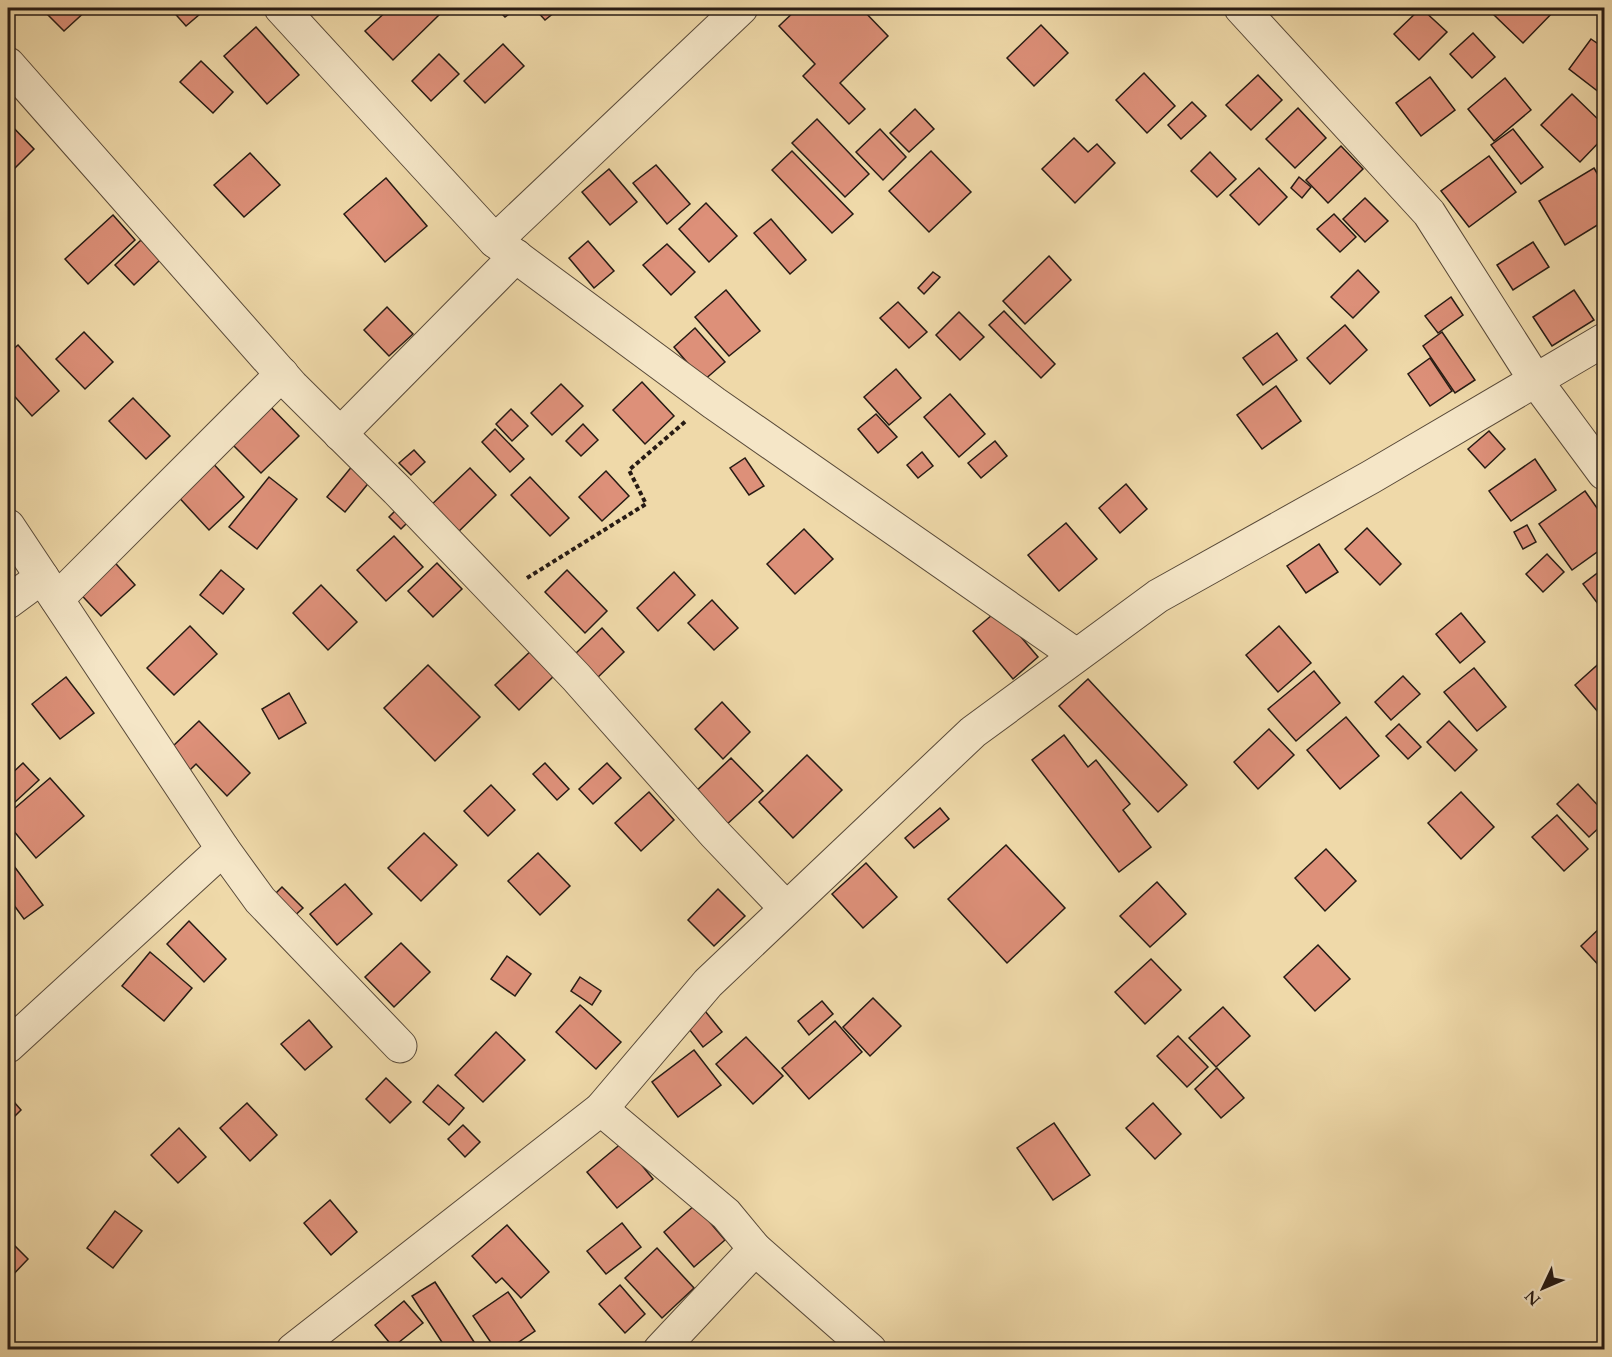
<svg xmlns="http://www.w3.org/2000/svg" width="1612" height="1357" viewBox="0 0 1612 1357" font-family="Cardo,serif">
  <rect width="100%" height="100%" fill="#efd9a9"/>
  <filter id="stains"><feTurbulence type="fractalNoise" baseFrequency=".00333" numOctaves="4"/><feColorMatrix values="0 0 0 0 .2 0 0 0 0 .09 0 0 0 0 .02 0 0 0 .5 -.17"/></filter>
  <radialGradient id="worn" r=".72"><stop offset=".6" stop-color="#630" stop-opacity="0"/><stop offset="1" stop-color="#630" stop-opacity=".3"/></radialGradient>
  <g fill="#dd9079" stroke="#271b14" stroke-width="1.5">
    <path d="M41 8H89L64 31Z"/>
    <path d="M170 8H207L186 26Z"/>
    <path d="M390 8H434L440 14 393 60 365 31Z"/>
    <path d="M496 8H517L505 17Z"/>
    <path d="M534 8H560L545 20Z"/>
    <path d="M798 8H861L888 36 840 83 865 109 849 124 803 76 815 64 779 26Z"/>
    <path d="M1421 8 1447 32 1419 60 1394 34Z"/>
    <path d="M1501 8H1557L1523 43 1494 15Z"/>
    <path d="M1041 25 1068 53 1034 86 1007 58Z"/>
    <path d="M256 27 299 75 267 104 224 56Z"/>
    <path d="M1473 33 1495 57 1472 78 1450 54Z"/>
    <path d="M1591 39 1604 48V96L1569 69Z"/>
    <path d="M503 44 524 66 485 103 464 81Z"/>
    <path d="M439 54 459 74 431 101 412 81Z"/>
    <path d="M201 61 233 92 213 113 180 82Z"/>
    <path d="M1144 73 1175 106 1147 133 1116 100Z"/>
    <path d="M1258 75 1282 100 1251 130 1226 105Z"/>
    <path d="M1430 77 1455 110 1421 136 1396 103Z"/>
    <path d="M1505 78 1531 110 1494 141 1468 109Z"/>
    <path d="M1572 94 1604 125V137L1580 162 1541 125Z"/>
    <path d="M1192 102 1206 116 1181 139 1168 125Z"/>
    <path d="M1298 108 1326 138 1295 168 1266 139Z"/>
    <path d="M915 109 934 129 909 152 890 133Z"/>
    <path d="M817 119 869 174 845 197 792 143Z"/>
    <path d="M8 122 34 149 8 175Z"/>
    <path d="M880 129 906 157 883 180 856 152Z"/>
    <path d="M1513 129 1543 167 1521 184 1491 145Z"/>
    <path d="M1074 138 1088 152 1097 144 1115 163 1075 203 1042 169Z"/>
    <path d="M1341 146 1363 169 1328 203 1306 180Z"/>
    <path d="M792 151 853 214 832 233 772 170Z"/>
    <path d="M931 151 971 192 929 232 889 191Z"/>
    <path d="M1210 152 1236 179 1217 197 1191 171Z"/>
    <path d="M250 153 280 185 244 217 214 185Z"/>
    <path d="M1489 156 1516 192 1469 227 1441 191Z"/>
    <path d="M656 165 690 204 667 224 633 183Z"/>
    <path d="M1259 168 1287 197 1259 225 1230 195Z"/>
    <path d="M1594 168 1604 185V221L1565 245 1539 201Z"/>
    <path d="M609 169 637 202 610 225 582 192Z"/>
    <path d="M1299 177 1311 187 1302 198 1291 188Z"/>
    <path d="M386 178 427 226 385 262 344 214Z"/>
    <path d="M1365 198 1388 221 1365 242 1343 219Z"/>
    <path d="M706 203 737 236 709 262 679 229Z"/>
    <path d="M1334 214 1356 237 1340 252 1317 229Z"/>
    <path d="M113 215 135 240 88 284 65 259Z"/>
    <path d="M771 219 806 260 790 274 754 233Z"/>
    <path d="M141 240 160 260 134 285 115 265Z"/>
    <path d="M588 241 614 271 594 288 569 258Z"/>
    <path d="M1533 242 1549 267 1513 290 1497 265Z"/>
    <path d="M667 244 695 272 671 295 643 265Z"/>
    <path d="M1049 256 1071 280 1025 324 1003 301Z"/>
    <path d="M1358 270 1379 292 1353 318 1331 297Z"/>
    <path d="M933 272 940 277 924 294 918 288Z"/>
    <path d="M726 290 760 331 729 356 695 317Z"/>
    <path d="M1574 290 1594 320 1552 346 1533 317Z"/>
    <path d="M1451 297 1463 315 1438 333 1425 316Z"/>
    <path d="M898 302 927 332 909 348 880 318Z"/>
    <path d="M387 307 413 334 389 356 364 330Z"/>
    <path d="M1004 311 1055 364 1041 378 989 325Z"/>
    <path d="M959 312 984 337 960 360 936 335Z"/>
    <path d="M1345 325 1367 350 1330 384 1307 358Z"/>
    <path d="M695 328 725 362 703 381 674 347Z"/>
    <path d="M84 332 113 362 85 389 56 359Z"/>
    <path d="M1442 332 1475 380 1455 393 1423 346Z"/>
    <path d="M1277 333 1297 360 1263 385 1243 358Z"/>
    <path d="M18 345 59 391 32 416 8 389V354Z"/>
    <path d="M1430 358 1452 391 1430 406 1408 374Z"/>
    <path d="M896 369 921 398 889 425 864 397Z"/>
    <path d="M642 382 674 416 645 444 613 410Z"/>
    <path d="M561 384 583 406 552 435 531 413Z"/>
    <path d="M1276 386 1301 421 1262 449 1237 415Z"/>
    <path d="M950 394 985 434 959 457 924 417Z"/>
    <path d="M133 398 170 436 146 459 109 421Z"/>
    <path d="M263 399 299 436 261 473 225 437Z"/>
    <path d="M511 409 528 426 512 441 496 424Z"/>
    <path d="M876 414 897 437 878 453 858 429Z"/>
    <path d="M583 424 598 440 581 456 566 441Z"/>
    <path d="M495 429 524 459 510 472 482 442Z"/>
    <path d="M1489 431 1505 449 1485 468 1468 449Z"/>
    <path d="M995 441 1007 456 981 478 968 463Z"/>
    <path d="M414 450 425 462 411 475 399 463Z"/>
    <path d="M922 452 933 466 918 478 907 465Z"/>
    <path d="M208 458 244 497 209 530 173 491Z"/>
    <path d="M745 458 764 486 749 495 730 468Z"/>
    <path d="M1535 459 1556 490 1511 521 1489 491Z"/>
    <path d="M353 465 371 480 345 512 327 497Z"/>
    <path d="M470 468 496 495 453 537 427 509Z"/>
    <path d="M606 471 629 496 602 521 579 497Z"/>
    <path d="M269 477 297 499 257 549 229 527Z"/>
    <path d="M530 477 569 518 550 536 511 495Z"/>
    <path d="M1126 484 1147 509 1120 533 1099 508Z"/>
    <path d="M1585 491 1604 518V547L1572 570 1539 524Z"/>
    <path d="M402 504 414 516 401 529 389 517Z"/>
    <path d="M1066 523 1097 559 1059 591 1028 555Z"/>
    <path d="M1527 525 1536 542 1523 549 1514 532Z"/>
    <path d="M1367 528 1401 564 1380 585 1345 549Z"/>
    <path d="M804 529 833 559 795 594 767 564Z"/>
    <path d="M394 536 423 567 386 601 357 570Z"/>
    <path d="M1319 544 1338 572 1306 593 1287 566Z"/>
    <path d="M1547 554 1564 572 1543 592 1526 574Z"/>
    <path d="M108 555 135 585 101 616 73 586Z"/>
    <path d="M437 563 462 589 433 617 408 591Z"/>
    <path d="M1604 568V612L1583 584Z"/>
    <path d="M221 570 244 589 223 614 200 595Z"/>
    <path d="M567 570 607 611 585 633 545 592Z"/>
    <path d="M674 572 695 595 658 631 637 608Z"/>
    <path d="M321 585 357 622 328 650 293 613Z"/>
    <path d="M712 600 738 628 714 650 688 623Z"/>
    <path d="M998 610 1038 657 1013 679 973 631Z"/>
    <path d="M1461 613 1485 642 1460 663 1436 634Z"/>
    <path d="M190 626 217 654 174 695 147 668Z"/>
    <path d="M1279 626 1311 663 1278 692 1246 655Z"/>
    <path d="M602 628 624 652 595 680 573 656Z"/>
    <path d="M535 647 558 672 519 710 495 685Z"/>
    <path d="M1604 659V719L1575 685Z"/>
    <path d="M428 665 480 717 435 761 384 708Z"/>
    <path d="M1474 668 1506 707 1477 731 1444 692Z"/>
    <path d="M1314 671 1340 703 1296 741 1268 709Z"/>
    <path d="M1403 676 1420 694 1391 720 1375 702Z"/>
    <path d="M66 677 94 713 60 739 32 704Z"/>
    <path d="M1088 679 1187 785 1158 812 1059 706Z"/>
    <path d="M289 693 306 723 279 739 262 709Z"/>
    <path d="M722 702 750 732 723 759 695 729Z"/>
    <path d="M1346 717 1379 756 1340 789 1307 750Z"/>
    <path d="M199 721 250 773 227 796 196 764 190 770 170 749Z"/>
    <path d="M1449 721 1477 750 1455 771 1427 742Z"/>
    <path d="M1399 724 1421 747 1408 759 1386 736Z"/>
    <path d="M1269 729 1294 755 1258 789 1234 762Z"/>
    <path d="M1064 735 1088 767 1096 760 1130 804 1123 810 1151 847 1119 872 1032 760Z"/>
    <path d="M807 755 842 790 793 838 759 802Z"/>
    <path d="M731 758 763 791 724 827 693 794Z"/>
    <path d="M23 763 39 780 14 803 8 796V777Z"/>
    <path d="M545 763 569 789 557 800 533 774Z"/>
    <path d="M607 763 621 778 593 804 579 789Z"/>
    <path d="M50 778 84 816 36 858 8 824V814Z"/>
    <path d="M1578 784 1604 812V823L1589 837 1557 804Z"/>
    <path d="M491 785 515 810 488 836 464 811Z"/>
    <path d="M649 792 674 820 641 851 615 823Z"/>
    <path d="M1461 792 1494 827 1461 859 1428 823Z"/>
    <path d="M940 808 949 819 914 848 905 838Z"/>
    <path d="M1557 815 1588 849 1564 871 1532 837Z"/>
    <path d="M424 833 457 865 421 901 388 868Z"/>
    <path d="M1006 845 1065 908 1007 963 948 899Z"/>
    <path d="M1326 849 1356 881 1325 911 1295 878Z"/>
    <path d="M538 853 570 886 540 915 508 881Z"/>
    <path d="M8 858 43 905 24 919 8 897Z"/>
    <path d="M866 863 897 897 863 928 832 894Z"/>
    <path d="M1157 882 1186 914 1150 947 1120 916Z"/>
    <path d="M345 884 372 914 337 945 310 914Z"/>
    <path d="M282 887 303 908 290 920 269 900Z"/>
    <path d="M718 889 745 916 714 946 688 920Z"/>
    <path d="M189 921 226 959 204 982 167 944Z"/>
    <path d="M1604 924V971L1581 946Z"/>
    <path d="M401 943 430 972 394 1007 365 977Z"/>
    <path d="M1318 945 1350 979 1315 1011 1284 977Z"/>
    <path d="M150 952 192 988 164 1021 122 986Z"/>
    <path d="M507 956 531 974 515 996 491 979Z"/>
    <path d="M1151 959 1181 990 1145 1024 1115 992Z"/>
    <path d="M580 977 601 991 592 1005 571 991Z"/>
    <path d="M873 998 901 1026 870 1056 843 1027Z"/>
    <path d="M822 1001 833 1014 809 1035 798 1021Z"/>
    <path d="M580 1005 621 1042 596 1069 556 1032Z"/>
    <path d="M701 1006 722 1032 703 1047 682 1020Z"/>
    <path d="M1223 1007 1250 1036 1216 1067 1189 1038Z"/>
    <path d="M309 1020 332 1047 305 1070 281 1044Z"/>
    <path d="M835 1021 862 1052 809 1099 782 1068Z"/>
    <path d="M496 1032 525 1060 483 1102 455 1075Z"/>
    <path d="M1178 1036 1208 1067 1187 1087 1157 1056Z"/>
    <path d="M746 1037 783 1076 753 1104 716 1064Z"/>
    <path d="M694 1050 721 1085 678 1117 652 1082Z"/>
    <path d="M1217 1068 1244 1098 1221 1118 1195 1089Z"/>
    <path d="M386 1078 411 1102 390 1123 366 1099Z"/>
    <path d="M438 1085 464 1108 449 1125 423 1102Z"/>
    <path d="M8 1095 21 1110 8 1123Z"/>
    <path d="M247 1103 277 1135 250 1161 220 1128Z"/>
    <path d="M1153 1103 1181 1134 1155 1159 1126 1128Z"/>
    <path d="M1054 1123 1090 1175 1053 1200 1017 1148Z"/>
    <path d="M463 1125 480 1142 465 1157 448 1139Z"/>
    <path d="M179 1128 206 1157 178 1183 151 1155Z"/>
    <path d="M623 1142 653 1179 617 1208 587 1172Z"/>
    <path d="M330 1200 357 1232 331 1255 304 1223Z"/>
    <path d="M695 1205 725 1240 694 1267 664 1232Z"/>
    <path d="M115 1211 142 1231 113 1268 87 1248Z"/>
    <path d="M622 1223 641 1247 606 1274 587 1251Z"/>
    <path d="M507 1225 549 1272 521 1298 502 1278 496 1283 472 1256Z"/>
    <path d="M8 1239 28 1259 8 1280Z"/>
    <path d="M657 1248 694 1288 662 1318 625 1278Z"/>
    <path d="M435 1282 478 1348 476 1350H447L412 1296Z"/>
    <path d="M620 1285 645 1314 625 1333 599 1304Z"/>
    <path d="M508 1292 535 1331 507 1350H496L473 1316Z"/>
    <path d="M404 1301 423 1323 393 1347 375 1325Z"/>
  </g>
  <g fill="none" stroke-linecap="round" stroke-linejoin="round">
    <defs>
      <g id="minor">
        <path d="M281 8 495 241 714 403 1076 655"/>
        <path d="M1241 8 1429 213 1536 381 1604 473"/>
        <path d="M8 64 292 386 397 490 576 677 715 834 785 907"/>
        <path d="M495 241 741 8"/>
        <path d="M340 434 516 256"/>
        <path d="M8 526 223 849 260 900 400 1046"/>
        <path d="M57 599 282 374"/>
        <path d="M8 602 42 577"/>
        <path d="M8 1046 223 849"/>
        <path d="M601 1109 726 1214 755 1249 870 1350"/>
        <path d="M293 1350 601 1109 708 983 973 732 1158 596 1371 477 1604 340"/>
        <path d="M660 1350 755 1249"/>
      </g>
    </defs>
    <use href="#minor" stroke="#594a39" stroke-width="35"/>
    <path stroke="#271b14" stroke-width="4" stroke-dasharray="4.5 3" stroke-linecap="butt" d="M527 578 646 504 629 470 686 421"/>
    <use href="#minor" stroke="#f5e6c7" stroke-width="33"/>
  </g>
  <rect width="1612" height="1357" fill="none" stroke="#efd9a9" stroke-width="30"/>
  <rect x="9" y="9" width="1594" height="1339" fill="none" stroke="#271b14" stroke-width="3"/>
  <rect x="15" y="15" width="1582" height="1327" fill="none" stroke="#271b14" stroke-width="1.5"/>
  <g transform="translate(1543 1288) rotate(226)" stroke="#f5e6c7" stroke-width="4.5" paint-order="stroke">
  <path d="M0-4.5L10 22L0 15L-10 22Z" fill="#271b14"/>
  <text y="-9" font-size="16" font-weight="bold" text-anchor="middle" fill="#271b14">N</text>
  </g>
  <rect width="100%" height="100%" filter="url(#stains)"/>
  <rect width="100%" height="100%" fill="url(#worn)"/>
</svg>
